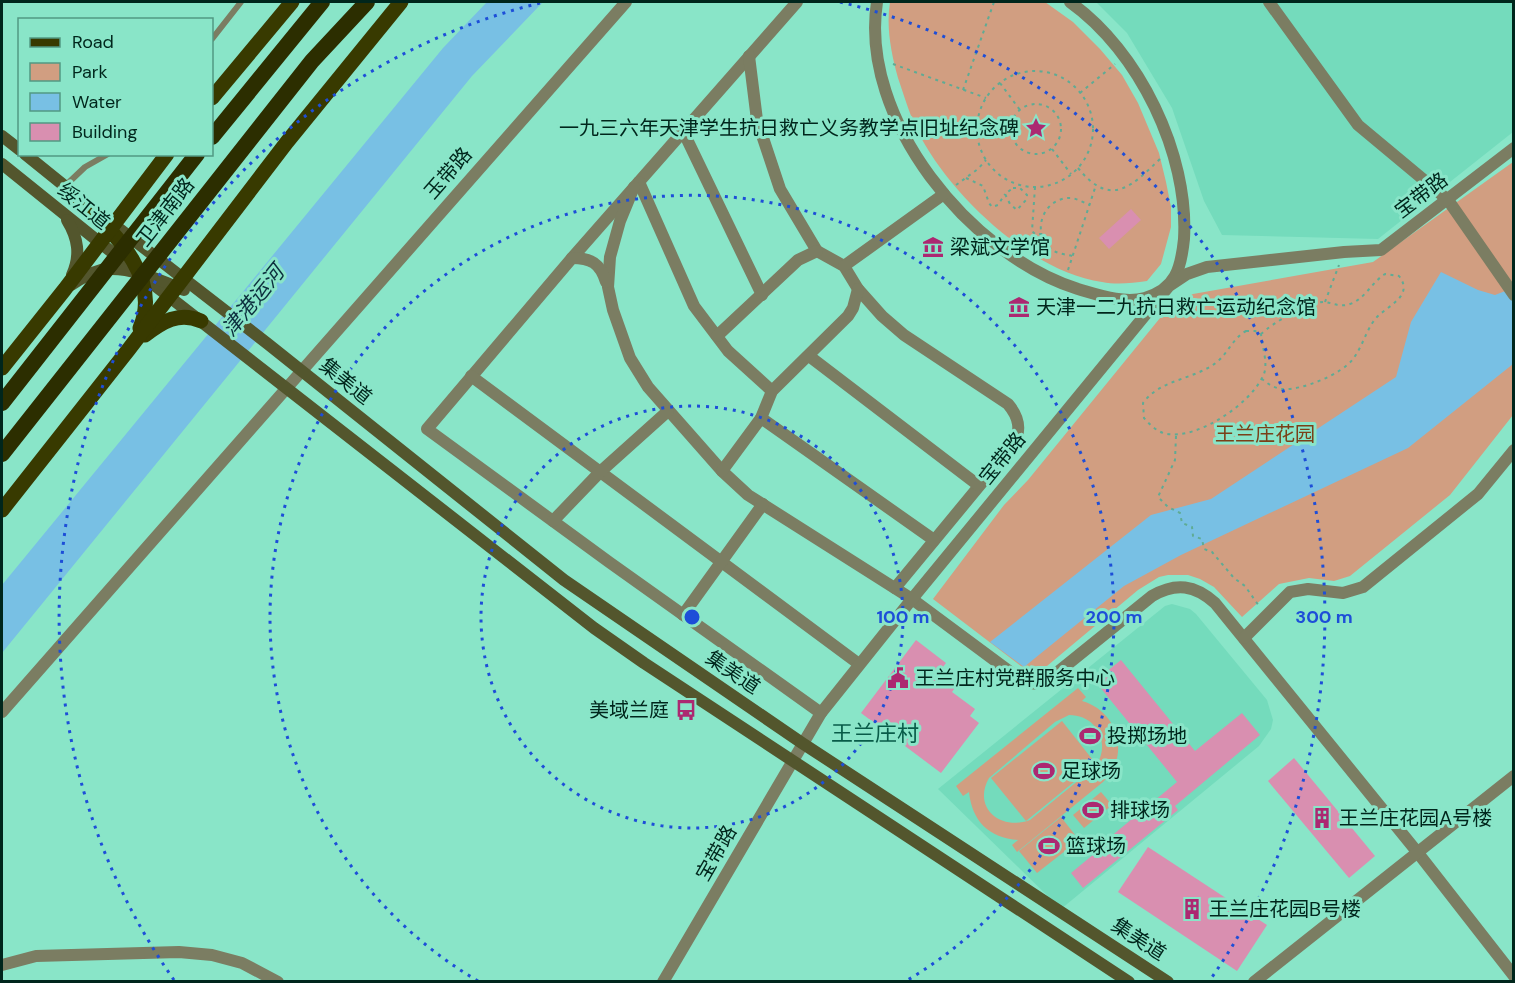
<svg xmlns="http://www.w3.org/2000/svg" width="1515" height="983" viewBox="0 0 1515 983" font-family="'DM Sans','Noto Sans SC',sans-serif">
  <rect width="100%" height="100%" fill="#89e5c8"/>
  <g fill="#74dbbc">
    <path d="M1096 2H1513V132L1378 239 1222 235 1204 201 1172 108 1127 33Z"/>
    <path d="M1172 604 1190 609 1196 614 1267 700 1273 720 1271 729 1259 746 1061 909 938 789 1165 606Z"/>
  </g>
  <g fill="#d19e81" fill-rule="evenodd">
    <path d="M890 2H1045L1073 22 1100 49 1122 75 1138 103 1159 153 1166 182 1171 207V227L1161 264 1147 281C1132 283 1117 285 1102 282 1030 272 948 193 917 130 909 113 904 95 898 78 891 53 886 27 890 2Z"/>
    <path d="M1513 162V415L1450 495 1350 576 1334 581 1309 578 1279 584 1242 617 1214 587 1200 579 1188 575H1168L1159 577 1138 590 1041 671 1030 673 933 599 1004 505 1028 480 1169 307 1193 294 1373 262Z"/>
    <path d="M1078 688 1086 697 1082 701C1118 711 1131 756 1103 782L1017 852 1012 845 1018 840C989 838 972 821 969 792L963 796 956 786ZM1069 715C1097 715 1111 743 1096 766L1030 820C1001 831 972 808 989 778L1055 722Z"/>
    <path d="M1062 721 1096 764 1026 821 991 778Z"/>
    <path d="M1101 792 1112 805 1084 828 1073 815Z"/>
    <path d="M1061 817 1079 840 1037 873 1019 851Z"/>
  </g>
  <g fill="#78c0e4">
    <path d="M487 2H543L472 76 2 653V585L443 48Z"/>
    <path d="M1441 272 1478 290 1495 295 1513 288V364L1408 448 1181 555 1124 586 1024 667 990 642 1151 515 1211 499 1396 377 1411 322Z"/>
  </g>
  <g fill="#d98fb0">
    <path d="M1131 209 1141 220 1109 249 1099 238Z"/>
    <path d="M916 640 946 663 939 672 957 685 952 692 975 709 970 716 979 723 941 773 861 713Z"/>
    <path d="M1121 660 1195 751 1242 713 1260 735 1175 806 1178 810 1083 888 1071 873 1100 849 1098 847 1177 782 1095 681Z"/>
    <path d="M1294 758 1375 856 1349 878 1268 781Z"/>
    <path d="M1148 847 1267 925 1237 971 1118 892Z"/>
  </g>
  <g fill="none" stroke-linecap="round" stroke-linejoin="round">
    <g stroke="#5fab94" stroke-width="2" stroke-dasharray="3 4.5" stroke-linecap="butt">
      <path d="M893 64 986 98"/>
      <circle cx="1035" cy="129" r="58"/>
      <path d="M1000 83 1020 110"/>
      <path d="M963 90 994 2"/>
      <path d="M1080 93 1115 64"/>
      <circle cx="1036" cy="129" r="25"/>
      <path d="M1052 149 1071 174"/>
      <path d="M1078 168C1111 209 1132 186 1161 158"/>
      <path d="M966 178 983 186 989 203 992 207 998 205 1005 194"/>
      <path d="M956 185 978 169 986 160"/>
      <path d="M1035 187 1032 231 1035 234H1042"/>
      <path d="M1013 188H1020L1027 195 1026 200 1017 210 1010 204 1005 194Z"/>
      <path d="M1072 256C1065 254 1056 254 1050 248 1030 230 1045 196 1072 198 1078 199 1084 203 1090 205"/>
      <path d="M1068 270 1096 185"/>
      <path d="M1325 302 1339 265"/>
      <path d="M1246 331H1255L1261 334C1262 347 1269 365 1263 376 1250 404 1199 439 1167 434 1157 432 1150 425 1144 418L1143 403C1160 379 1194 380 1217 362 1228 353 1233 338 1246 331Z"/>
      <path d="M1261 334C1273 323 1306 303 1323 302 1332 302 1338 308 1350 304 1365 299 1372 282 1385 274L1399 276C1416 298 1382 307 1373 322 1365 334 1362 347 1353 359 1342 374 1301 391 1282 389 1274 388 1268 384 1262 379"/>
      <path d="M1176 436 1175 460 1158 497 1168 507 1180 513 1182 523 1192 527 1193 536 1202 539 1204 549 1212 552 1234 578 1245 586 1259 606"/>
    </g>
    <g stroke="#7b7d62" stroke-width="6">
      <path d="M212 39 241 2"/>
      <path d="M65 186 85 167 108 154"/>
    </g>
    <g stroke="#7b7d62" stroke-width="12">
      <path d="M797 2 572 258 427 429 609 562 821 713"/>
      <path d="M877 2C859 119 970 255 1078 289 1099 295 1124 304 1145 298 1176 289 1181 268 1184 239 1189 154 1139 51 1070 2"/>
      <path d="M1269 2 1358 125 1448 200 1514 295"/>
      <path d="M749 56 757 120 780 189 817 251 844 266 858 289 882 316 904 335 1008 404C1019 417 1022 430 1013 445L895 588"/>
      <path d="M683 131 762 295"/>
      <path d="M639 182 694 306 728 351 772 391"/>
      <path d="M634 187 620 221 610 257 608 287 613 310 630 358 648 387 722 471 748 495 912 599 1017 677C1028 684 1036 686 1048 680L1152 596C1176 582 1195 585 1215 603L1418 853 1514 976"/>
      <path d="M572 258C591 258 600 263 606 282"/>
      <path d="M844 266 944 194"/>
      <path d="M717 336 798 260 817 251"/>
      <path d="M809 356 978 485"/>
      <path d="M471 376 859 664"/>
      <path d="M761 418 934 540"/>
      <path d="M722 471 761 418 772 391 848 316 853 308 858 289"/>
      <path d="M553 521 600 472 668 411"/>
      <path d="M683 615 763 504"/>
      <path d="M1244 638 1290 592 1308 589 1343 593 1363 587 1478 494 1514 450"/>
      <path d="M2 712 626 2"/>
      <path d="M1254 982 1514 776"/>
    </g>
    <g stroke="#7b7d62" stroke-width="12">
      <path d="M2 965 36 956 179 952 212 955 242 963 278 982"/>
      <path d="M663 982 821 713 912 599 1169 286 1187 274 1207 267 1344 252 1381 250 1514 148"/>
    </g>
    <g stroke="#53562d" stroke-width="12">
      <path d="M2 136 20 150"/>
      <path d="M25 154 82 200"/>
      <path d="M2 164 99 242 594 628 644 663 1129 982"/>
      <path d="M67 220C78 238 81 255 72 275"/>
      <path d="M108 220 268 344 564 580 802 743 1168 982"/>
      <path d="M71 285C80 279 90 273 101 270 127 265 160 280 184 290"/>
    </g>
    <g stroke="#383a00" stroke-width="15">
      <path d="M212 98 292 2"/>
      <path d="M76 195C109 229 163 275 140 328"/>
      <path d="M145 335C162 322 179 311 201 321"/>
      <path d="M2 368 65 289 167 154"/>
      <path d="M2 510 129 349 287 142 401 2"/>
    </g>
    <path stroke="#2c2e00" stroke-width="16" d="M212 137 322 2"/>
    <g stroke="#2c2e00" stroke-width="16">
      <path d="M2 403 197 154"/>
      <path d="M2 454 312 61 367 2"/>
    </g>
  </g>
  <g fill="none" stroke="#1d4ed8" stroke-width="3" stroke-dasharray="3 6">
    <circle cx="692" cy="617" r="211"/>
    <path d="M478 981A422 422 0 1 1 906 981"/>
    <path d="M174 980A632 632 0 0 1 544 2M840 2A632 632 0 0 1 1210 980"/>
  </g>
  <defs>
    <symbol id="sight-bare" viewBox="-9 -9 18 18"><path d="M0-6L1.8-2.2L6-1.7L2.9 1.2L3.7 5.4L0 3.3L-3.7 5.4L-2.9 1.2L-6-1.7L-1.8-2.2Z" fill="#ac2871" stroke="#89e5c8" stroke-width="2.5" paint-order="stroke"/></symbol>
    <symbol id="museum-bare" viewBox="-9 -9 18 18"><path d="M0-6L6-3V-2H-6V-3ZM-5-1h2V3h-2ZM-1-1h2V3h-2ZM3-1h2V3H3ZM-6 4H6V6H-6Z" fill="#ac2871" stroke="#89e5c8" stroke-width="2.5" paint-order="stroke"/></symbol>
    <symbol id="civic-bare" viewBox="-9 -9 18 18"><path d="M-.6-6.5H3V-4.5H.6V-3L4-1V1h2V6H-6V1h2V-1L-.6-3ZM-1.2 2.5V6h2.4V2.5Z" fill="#ac2871" stroke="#89e5c8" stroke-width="2.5" paint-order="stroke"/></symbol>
    <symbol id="bus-bare" viewBox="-9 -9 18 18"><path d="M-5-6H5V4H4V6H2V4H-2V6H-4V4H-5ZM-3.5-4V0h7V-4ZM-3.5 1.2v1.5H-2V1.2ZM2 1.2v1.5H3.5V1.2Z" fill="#ac2871" stroke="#89e5c8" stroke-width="2.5" paint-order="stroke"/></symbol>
    <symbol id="stadium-bare" viewBox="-9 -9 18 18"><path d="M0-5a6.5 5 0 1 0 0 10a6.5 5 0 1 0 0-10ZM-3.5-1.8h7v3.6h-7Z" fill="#ac2871" stroke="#89e5c8" stroke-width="2.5" paint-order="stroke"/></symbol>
    <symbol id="building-bare" viewBox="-9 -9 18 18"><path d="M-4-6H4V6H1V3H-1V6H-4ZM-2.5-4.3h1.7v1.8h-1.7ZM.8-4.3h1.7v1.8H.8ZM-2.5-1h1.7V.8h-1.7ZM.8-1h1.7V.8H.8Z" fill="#ac2871" stroke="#89e5c8" stroke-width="2.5" paint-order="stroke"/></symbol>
  </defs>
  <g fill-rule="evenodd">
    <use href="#sight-bare" x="1021" y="113" width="30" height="30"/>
    <use href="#museum-bare" x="918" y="232" width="30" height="30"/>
    <use href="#museum-bare" x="1004" y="292" width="30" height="30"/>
    <use href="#civic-bare" x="883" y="663" width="30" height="30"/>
    <use href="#bus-bare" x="671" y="695" width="30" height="30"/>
    <use href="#stadium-bare" x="1075" y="721" width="30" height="30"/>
    <use href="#stadium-bare" x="1029" y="756" width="30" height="30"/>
    <use href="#stadium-bare" x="1078" y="795" width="30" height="30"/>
    <use href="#building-bare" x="1307" y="803" width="30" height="30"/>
    <use href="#stadium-bare" x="1034" y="831" width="30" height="30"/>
    <use href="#building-bare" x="1177" y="894" width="30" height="30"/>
  </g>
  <g text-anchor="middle" stroke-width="6" stroke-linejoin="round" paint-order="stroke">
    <g font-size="20" fill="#00261c" stroke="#89e5c8" text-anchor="start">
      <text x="1019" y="135" text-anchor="end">一九三六年天津学生抗日救亡义务教学点旧址纪念碑</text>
      <text x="950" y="254">梁斌文学馆</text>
      <text x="1036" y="314">天津一二九抗日救亡运动纪念馆</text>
      <text x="915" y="685">王兰庄村党群服务中心</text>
      <text x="669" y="717" text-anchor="end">美域兰庭</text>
      <text x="1107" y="743">投掷场地</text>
      <text x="1061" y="778">足球场</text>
      <text x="1110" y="817">排球场</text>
      <text x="1339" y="825">王兰庄花园A号楼</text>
      <text x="1066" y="853">篮球场</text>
      <text x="1209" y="916">王兰庄花园B号楼</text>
    </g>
    <g font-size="20" fill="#00261c" stroke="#89e5c8">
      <text transform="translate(448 173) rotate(-49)" y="7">玉带路</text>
      <text transform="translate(1421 195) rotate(-37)" y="7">宝带路</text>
      <text transform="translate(84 206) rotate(39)" y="7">绥江道</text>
      <text transform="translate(165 212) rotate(-52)" y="7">卫津南路</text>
      <text transform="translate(346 381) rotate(39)" y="7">集美道</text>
      <text transform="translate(1002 458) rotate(-51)" y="7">宝带路</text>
      <text transform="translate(733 672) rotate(34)" y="7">集美道</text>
      <text transform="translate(716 853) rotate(-60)" y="7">宝带路</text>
      <text transform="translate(1139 939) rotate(33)" y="7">集美道</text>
    </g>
    <g font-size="20" fill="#7a4018" stroke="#89e5c8">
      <text x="1265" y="441">王兰庄花园</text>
    </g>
    <g font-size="21" font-style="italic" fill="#0c2e3d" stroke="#89e5c8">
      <text transform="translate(253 301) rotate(-51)" y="7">津港运河</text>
    </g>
    <g font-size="22" fill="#085b48" stroke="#89e5c8">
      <text x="875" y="741">王兰庄村</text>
    </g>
  </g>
  <circle cx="692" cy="617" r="9" fill="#1d4ed8" stroke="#89e5c8" stroke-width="3"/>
  <g font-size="18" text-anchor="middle" font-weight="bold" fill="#1d4ed8" stroke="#89e5c8" stroke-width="6" stroke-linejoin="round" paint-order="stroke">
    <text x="903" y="623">100 m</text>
    <text x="1114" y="623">200 m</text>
    <text x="1324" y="623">300 m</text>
  </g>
  <rect width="1515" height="983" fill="none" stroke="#00261c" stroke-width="6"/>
  <rect x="18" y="18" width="195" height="138" fill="#89e5c8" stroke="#529983" stroke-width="1.5"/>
  <rect x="30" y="38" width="30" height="9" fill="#383a00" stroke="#529983" stroke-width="1.5"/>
  <text x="72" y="48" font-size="18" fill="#00261c">Road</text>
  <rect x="30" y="63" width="30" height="18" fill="#d19e81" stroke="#529983" stroke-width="1.5"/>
  <text x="72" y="78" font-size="18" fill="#00261c">Park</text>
  <rect x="30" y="93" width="30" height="18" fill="#78c0e4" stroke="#529983" stroke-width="1.5"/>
  <text x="72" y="108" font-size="18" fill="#00261c">Water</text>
  <rect x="30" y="123" width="30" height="18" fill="#d98fb0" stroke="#529983" stroke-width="1.5"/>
  <text x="72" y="138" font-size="18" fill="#00261c">Building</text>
</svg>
